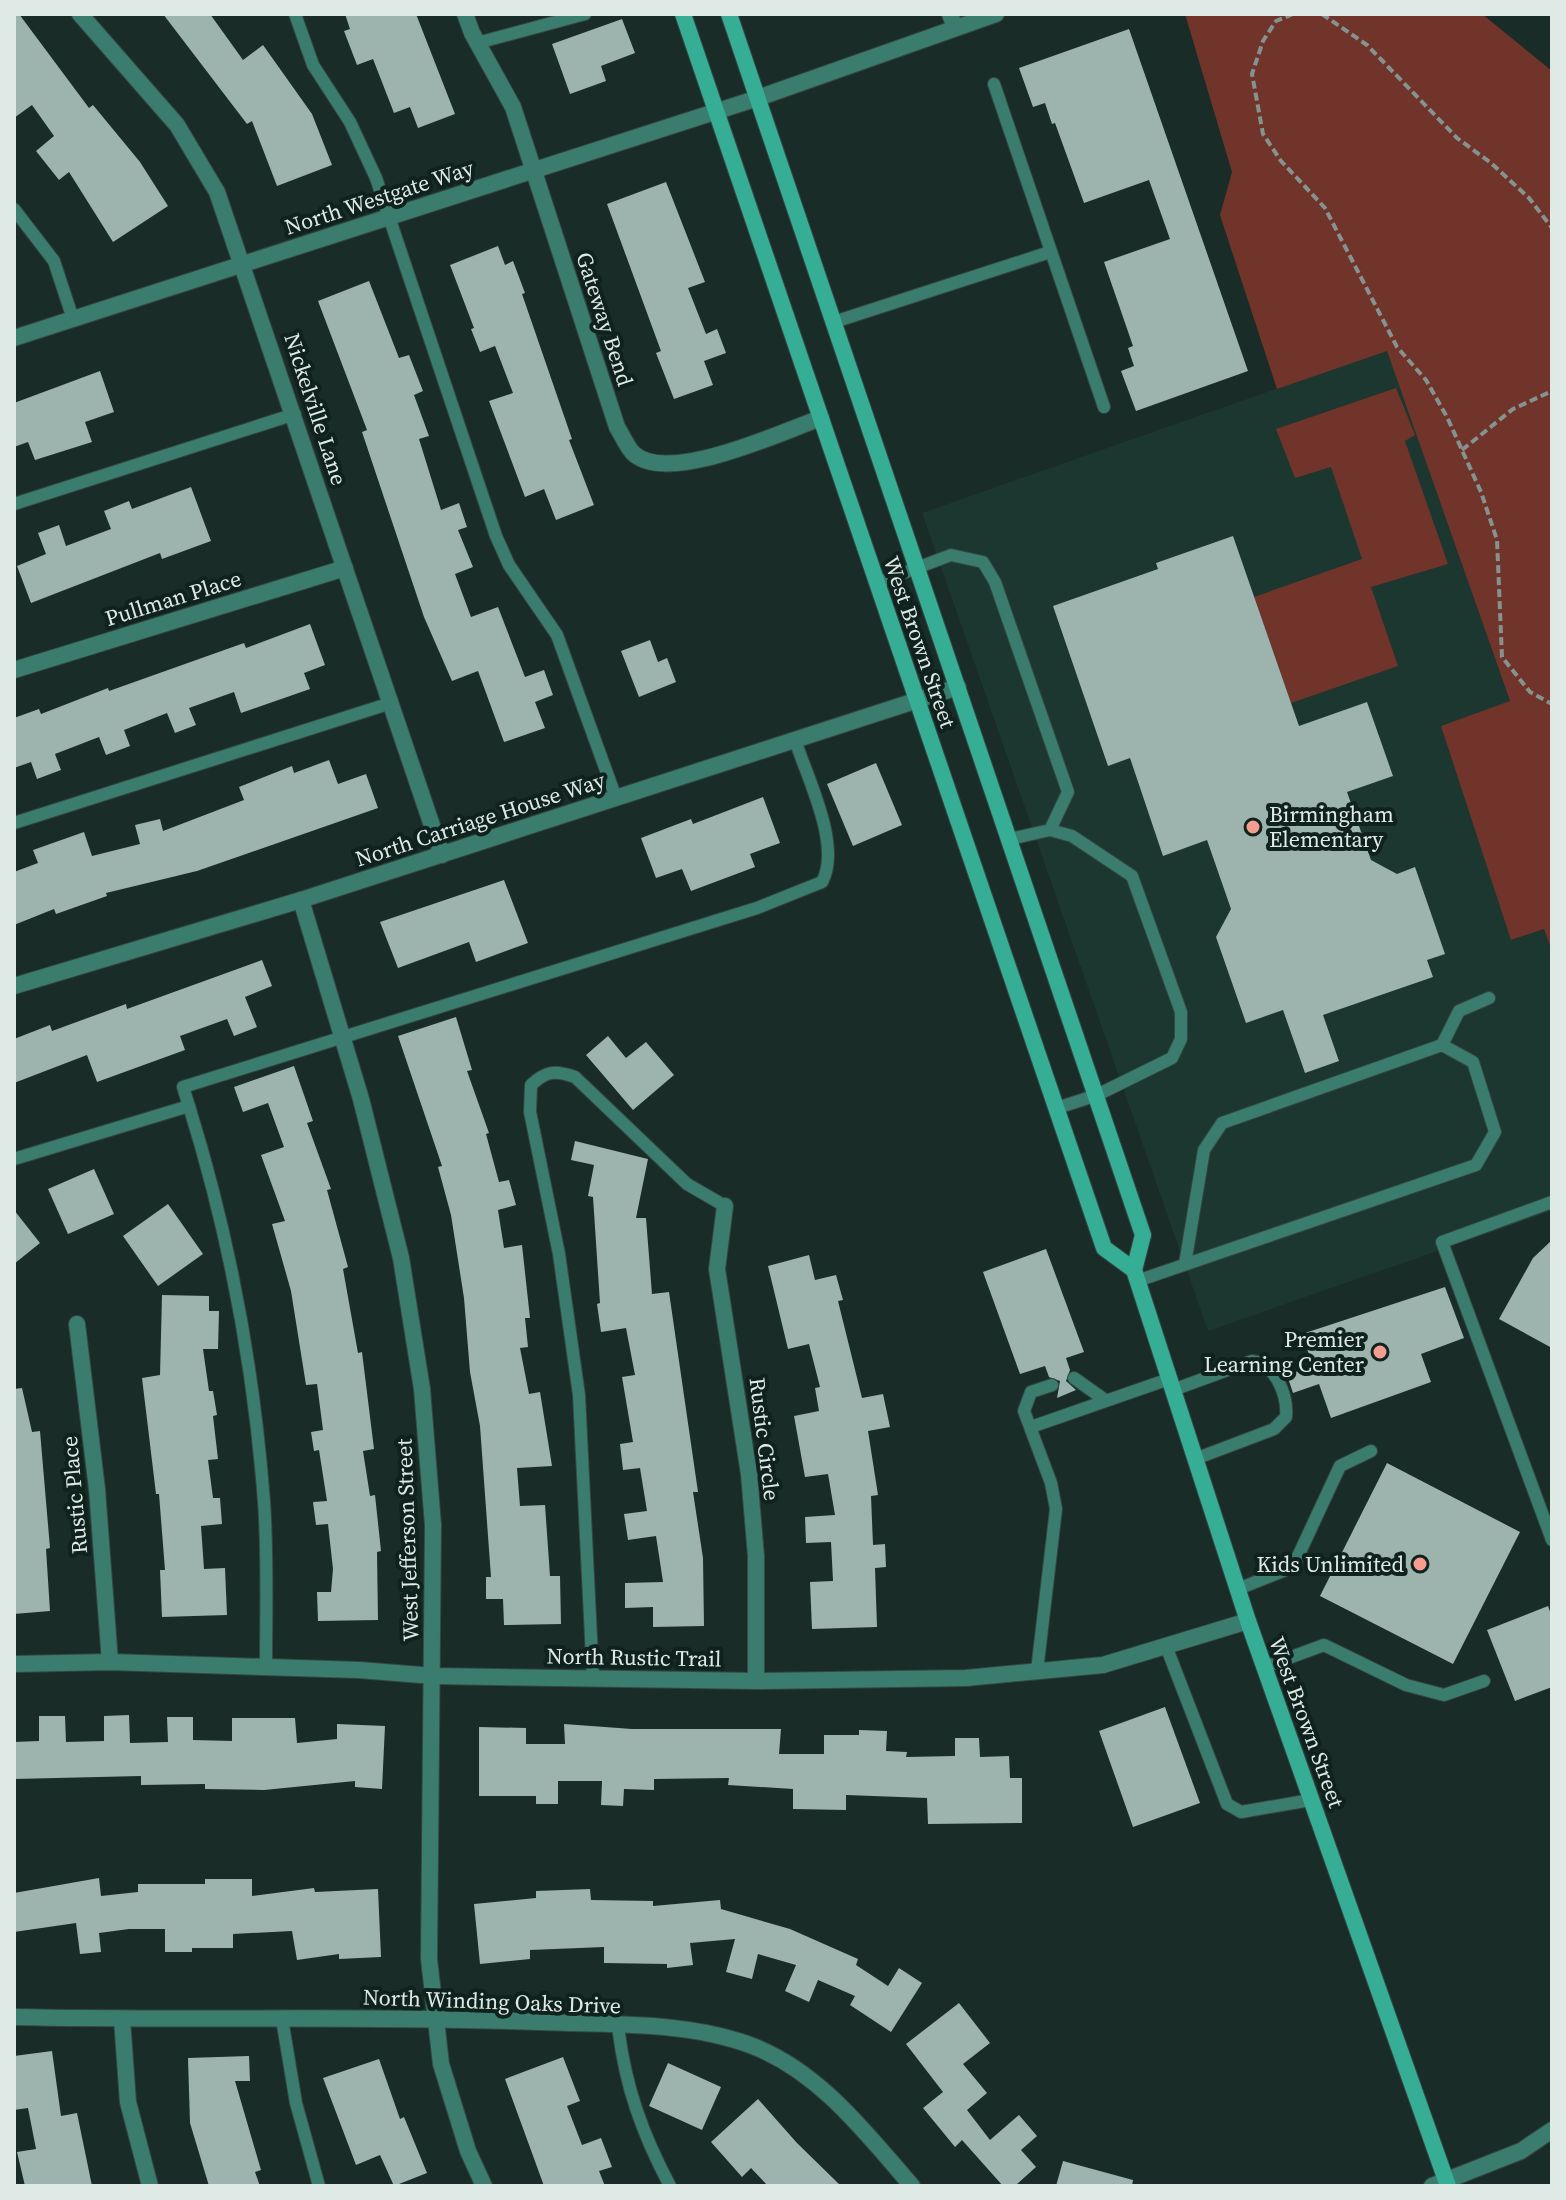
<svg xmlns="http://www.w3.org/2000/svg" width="1566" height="2200" viewBox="0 0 1566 2200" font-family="'Source Serif 4',serif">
  <rect width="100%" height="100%" fill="#192c27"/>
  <path fill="#1b3730" d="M1387 350 1510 702 1441 726 1512 940 1545 929 1552 951V1211L1208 1331 922 513Z"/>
  <g fill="#71342b">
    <path d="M1185 14H1482L1552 71V951L1544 929 1511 940 1441 726 1510 701 1387 351 1277 389 1220 215 1232 172Z"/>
    <path d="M1396 388 1415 435 1405 441 1448 564 1371 587 1398 666 1291 703 1254 597 1362 559 1331 467 1295 478 1276 429Z"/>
  </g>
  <g fill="#9db3ad">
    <path d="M14 14H19L89 108 93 105 140 162 168 206 113 242 69 172 59 180 36 151 54 136 32 105 14 118Z"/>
    <path d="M163 14H210L243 60 263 45 312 114 332 165 277 186 252 121 247 124Z"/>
    <path d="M345 14H416L455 114 418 128 410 107 394 113 373 59 357 65 344 31 350 29Z"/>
    <path d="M622 19 635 53 601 66 606 81 570 94 552 44Z"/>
    <path d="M1129 29 1248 371 1136 411 1121 371 1134 366 1128 348 1133 346 1104 262 1170 239 1149 180 1084 203 1055 123 1052 124 1045 103 1033 107 1019 68Z"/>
    <path d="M666 182 705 282 688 288 706 334 717 329 726 353 704 361 713 385 674 399 656 353 661 351 607 204Z"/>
    <path d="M498 246 505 265 513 261 525 293 522 294 572 439 569 440 594 505 556 520 544 489 525 497 489 401 513 393 495 346 480 352 471 329 474 328 450 265Z"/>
    <path d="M369 281 399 358 409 355 423 391 414 395 429 436 419 439 441 510 459 503 467 527 458 530 473 567 455 574 471 617 498 607 525 677 544 670 553 695 535 702 545 728 504 742 478 671 452 681 424 617 362 432 367 430 318 301Z"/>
    <path d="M100 371 114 412 85 422 92 442 35 460 28 442 14 447V403Z"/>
    <path d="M191 487 211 541 162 559 160 553 31 603 17 566 46 554 38 533 59 525 66 546 111 529 104 511 129 501 132 509Z"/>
    <path d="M1233 536 1299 726 1367 702 1393 776 1347 792 1371 860 1397 874 1415 867 1445 954 1427 960 1433 977 1323 1015 1339 1061 1305 1073 1283 1010 1246 1023 1216 937 1231 909 1207 840 1163 856 1130 758 1108 766 1053 606 1158 569 1156 563Z"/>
    <path d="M310 624 325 665 304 673 310 689 241 713 234 692 189 708 196 725 175 733 167 713 124 730 130 746 106 755 99 737 55 754 61 770 37 779 31 762 14 768V718L39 709 41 714 108 688 109 691 244 643 246 648Z"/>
    <path d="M650 640 658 662 667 658 676 682 639 697 621 651Z"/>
    <path d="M329 760 338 784 366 774 378 808 197 871 106 893 107 896 56 914 54 909 14 925V872L38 863 33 850 84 832 92 856 140 844 135 825 160 819 163 831 244 800 239 787 292 766 294 773Z"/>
    <path d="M876 763 902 825 853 846 827 784Z"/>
    <path d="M763 797 780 843 750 854 755 867 691 891 682 869 656 878 641 838 691 819 693 824Z"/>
    <path d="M504 880 528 943 476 962 469 942 398 968 380 922Z"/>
    <path d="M262 960 272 986 245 997 257 1027 234 1036 227 1019 180 1036 185 1050 97 1082 87 1055 14 1083V1039L50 1025 52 1031 126 1004 127 1009Z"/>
    <path d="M456 1017 472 1070 467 1071 489 1133 486 1134 499 1182 509 1180 516 1205 498 1210 504 1248 522 1245 530 1318H525L528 1347 520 1348 529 1394 540 1392 552 1466 517 1468 520 1506 545 1505 550 1576H560L561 1624 504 1625 503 1599H486V1577H491L480 1426 470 1372 464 1298 451 1215 438 1167 442 1166 398 1036Z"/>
    <path d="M608 1036 626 1058 646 1042 674 1075 633 1110 586 1055Z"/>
    <path d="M294 1066 313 1121 307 1123 331 1189 327 1190 348 1267 343 1269 358 1353 362 1352 374 1449 363 1451 370 1496 375 1495 381 1551 377 1552 378 1620 318 1621 317 1592H331L333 1569 328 1524 316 1525 313 1502 327 1501 319 1450 314 1451 311 1432 323 1430 317 1384 306 1385 291 1291 272 1224 285 1221 261 1155 284 1147 268 1103 243 1112 234 1087Z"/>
    <path d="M575 1141 648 1159 636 1218H646L652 1294 669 1292 698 1492H693L703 1558 704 1626 653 1627V1607L625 1608V1583L663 1582 656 1536 628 1540 624 1514 647 1511 640 1468 623 1470 620 1444 633 1442 622 1377 635 1375 626 1328 601 1332 597 1304 600 1303 593 1197 588 1196 594 1165 571 1160Z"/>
    <path d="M94 1169 114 1214 68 1234 48 1189Z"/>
    <path d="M168 1204 203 1254 158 1286 123 1236Z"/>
    <path d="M14 1210 40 1243 14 1264Z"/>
    <path d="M1552 1240V1348L1499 1319 1533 1258Z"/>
    <path d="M1046 1249 1084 1352 1066 1358 1070 1370 1066 1381 1076 1390 1057 1398 1060 1381 1049 1377 1045 1366 1020 1374 983 1272Z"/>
    <path d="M809 1255 815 1280 836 1275 843 1300 838 1301 862 1398 883 1394 890 1427 868 1431 878 1495 871 1496 873 1545 885 1544 886 1567 875 1568 877 1627 812 1629 810 1582 833 1581 831 1542 806 1543 805 1517 835 1515 828 1474 805 1477 794 1416 819 1411 815 1388 820 1387 809 1344 788 1349 768 1266Z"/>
    <path d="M1445 1287 1464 1338 1421 1354 1431 1382 1331 1418 1319 1384 1293 1393 1287 1375 1313 1366 1302 1334Z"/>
    <path d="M162 1295 209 1296V1311H219L218 1349H203L209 1391H213L217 1415 213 1416 218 1459 208 1460 213 1498H220L222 1524 201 1526 204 1569 225 1568 227 1615 162 1617 160 1570H165L159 1494H156L142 1378 160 1375Z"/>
    <path d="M22 1388 32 1432 40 1431 50 1548 46 1549 50 1611 14 1614V1389Z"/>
    <path d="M1387 1463 1520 1532 1453 1664 1320 1596Z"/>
    <path d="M1548 1606 1552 1617V1687L1515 1701 1487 1630Z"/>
    <path d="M1165 1707 1200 1803 1133 1827 1099 1731Z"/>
    <path d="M129 1715 130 1743 168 1742 167 1717H193V1740L232 1741V1718H295L297 1743 337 1739V1724L385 1726 382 1789 355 1787V1781L264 1790 205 1789V1784L141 1785V1776L14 1779V1742L39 1741V1716H65L66 1742 104 1741V1716Z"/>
    <path d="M564 1724 632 1729H781L779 1754H824V1735H859V1730L887 1731 886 1751 907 1752 906 1757 955 1756V1738H979L980 1757 1009 1756 1010 1778H1022V1823L928 1824 927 1798 846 1795V1810L793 1809V1789L728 1785 729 1778 654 1779V1790L624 1789 623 1806 601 1805 602 1781H558V1804H536V1796H479V1727L526 1728V1744H565Z"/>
    <path d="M99 1878 101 1896 138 1892V1884H205V1879H252V1896L314 1888 315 1892 378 1889 381 1957 339 1959V1954L297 1960 292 1931 233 1934V1948H192V1952H165V1929H129L99 1933 101 1952 80 1954 76 1923 14 1932V1893Z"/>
    <path d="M590 1889 591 1900 653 1901V1906L720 1900 721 1909 790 1929 858 1959 856 1965 888 1986 899 1968 922 1983 891 2032 850 2005 855 1996 818 1980 809 2002 785 1991 796 1965 758 1954 752 1979 726 1972 735 1939 690 1943 693 1965 667 1968V1964L604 1963V1947L530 1950V1959L480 1964 474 1904 536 1898V1891Z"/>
    <path d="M959 2003 990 2043 963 2064 987 2093 967 2110 990 2140 1019 2115 1037 2136 1021 2150 1036 2167 1015 2186H1003L962 2140 955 2147 923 2108 943 2092 906 2044Z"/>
    <path d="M52 2051 61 2116 77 2113 92 2186H25L17 2152 36 2149 28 2108 14 2110V2056Z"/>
    <path d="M249 2056 250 2081H235L261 2170 255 2172 260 2186H209L190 2123 188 2058Z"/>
    <path d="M563 2057 580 2101 567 2106 582 2145 601 2138 612 2167 599 2171 605 2186H544L505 2079Z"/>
    <path d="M379 2059 400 2119 404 2117 427 2173 394 2186 380 2155 356 2165 323 2078Z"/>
    <path d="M668 2063 721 2087 702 2130 649 2106Z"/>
    <path d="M758 2099 797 2143 841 2186H768L751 2168 742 2177 711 2142Z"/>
    <path d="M1063 2161 1133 2180 1132 2186H1056Z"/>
  </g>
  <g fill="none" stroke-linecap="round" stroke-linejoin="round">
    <defs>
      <g id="service">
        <path d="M295 14 313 65 350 122 376 178 496 536 509 565 557 635 616 798"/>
        <path d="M477 43 585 14"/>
        <path d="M994 84 1104 407"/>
        <path d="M14 209 54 261 73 319"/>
        <path d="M834 322 1050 252"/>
        <path d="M14 504 295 414"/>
        <path d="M877 583 951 555 983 562 995 582 1068 792 1050 830"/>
        <path d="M14 823 391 703"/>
        <path d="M1010 839 1050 830 1072 836 1132 876 1181 1012V1039L1172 1058 1097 1095 1057 1108"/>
        <path d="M1442 1045 1459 1011 1489 998"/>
        <path d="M189 1106 183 1087 757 908 822 882C842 846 807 777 795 740"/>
        <path d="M14 1159 189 1106C229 1235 254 1368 264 1502 268 1556 266 1612 266 1667"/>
        <path d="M1552 1202 1442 1242 1552 1540"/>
        <path d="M1137 1281 1476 1165 1495 1132 1473 1062 1442 1045 1222 1123 1204 1150 1185 1264"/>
        <path d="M1074 1378 1105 1400"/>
        <path d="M1173 1390 1252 1361C1275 1363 1288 1395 1286 1417L1274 1429 1195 1459"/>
        <path d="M1031 1427 1169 1379"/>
        <path d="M1238 1589 1293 1567 1340 1466 1371 1451"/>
        <path d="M1166 1646 1227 1804 1241 1812 1311 1800"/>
        <path d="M1264 1667 1324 1645 1406 1685 1444 1695 1484 1681"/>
        <path d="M1037 1671 1056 1509 1051 1483 1024 1411 1031 1392 1052 1385"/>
        <path d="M593 1678 579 1395 559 1254 530 1112 531 1085C546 1071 555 1070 575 1077L687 1184 725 1206"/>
        <path d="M282 2019 296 2103 319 2186"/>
        <path d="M618 2026C625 2086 642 2133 670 2186"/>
      </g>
      <g id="minor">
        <path d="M80 14 177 125 217 192 442 855"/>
        <path d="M465 14 472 33 513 107 617 427C622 435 627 447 633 453 667 486 781 432 821 418"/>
        <path d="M950 14 955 28"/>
        <path d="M14 670 345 568"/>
        <path d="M301 900 361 1099 401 1258 422 1389 433 1525 429 1959 441 2064 468 2151 484 2186"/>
        <path d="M14 986 301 900 958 687"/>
        <path d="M725 1206 717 1269 749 1474 756 1556V1681"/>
        <path d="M77 1324 97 1489 110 1662"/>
        <path d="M14 1664 110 1662 359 1670 434 1676 756 1681 966 1678 1103 1665 1248 1621"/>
        <path d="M14 2017C189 2021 365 2015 540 2022 608 2025 686 2021 750 2045 818 2070 866 2133 912 2186"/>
        <path d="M122 2019 128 2102 150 2186"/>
        <path d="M1432 2186 1521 2151 1552 2130"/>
      </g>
      <path id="tertiary" d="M14 338 758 98 996 14"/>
      <g id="secondary">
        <path d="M683 14 1104 1248 1134 1270"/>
        <path d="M729 14 1143 1235 1134 1270 1248 1621 1448 2186"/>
      </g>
    </defs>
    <use href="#service" stroke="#354742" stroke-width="14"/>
    <use href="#minor" stroke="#354742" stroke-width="18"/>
    <use href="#tertiary" stroke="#354742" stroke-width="18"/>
    <use href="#secondary" stroke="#354742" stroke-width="18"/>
    <g stroke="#84938f" stroke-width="4" stroke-dasharray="8 4" stroke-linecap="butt">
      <path d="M1293 14 1276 21 1263 41 1252 74 1263 134 1281 161 1325 208 1397 347 1426 380 1447 417 1481 492 1497 540 1502 657 1530 692 1552 704"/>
      <path d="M1322 14 1367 45 1457 138 1491 163 1529 198 1552 228"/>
      <path d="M1462 450 1513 409 1552 391"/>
    </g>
    <use href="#service" stroke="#3a7d6e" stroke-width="12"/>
    <use href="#minor" stroke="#3a7d6e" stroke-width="16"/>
    <use href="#tertiary" stroke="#3a7d6e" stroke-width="16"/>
    <use href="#secondary" stroke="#36ae96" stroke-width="16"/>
  </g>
  <g fill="#f59d8e" stroke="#10221e" stroke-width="3">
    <circle cx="1253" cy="827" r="8"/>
    <circle cx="1380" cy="1352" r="8"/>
    <circle cx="1420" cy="1564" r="8"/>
  </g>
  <g text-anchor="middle" stroke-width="8" stroke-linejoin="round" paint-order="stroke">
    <g font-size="22" fill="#dfeae7" stroke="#10221e">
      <text transform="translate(379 197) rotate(-18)" y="8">North Westgate Way</text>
      <text transform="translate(605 319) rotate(72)" y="8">Gateway Bend</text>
      <text transform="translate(316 409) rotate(72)" y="8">Nickelville Lane</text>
      <text transform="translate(173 598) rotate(-17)" y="8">Pullman Place</text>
      <text transform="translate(920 642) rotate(71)" y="8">West Brown Street</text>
      <text transform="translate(480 819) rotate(-18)" y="8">North Carriage House Way</text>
      <text transform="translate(765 1439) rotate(83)" y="8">Rustic Circle</text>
      <text transform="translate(74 1495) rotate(-95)" y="8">Rustic Place</text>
      <text transform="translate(407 1540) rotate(-92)" y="8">West Jefferson Street</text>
      <text transform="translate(634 1657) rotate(1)" y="8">North Rustic Trail</text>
      <text transform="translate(1307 1722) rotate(70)" y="8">West Brown Street</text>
      <text transform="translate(492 2001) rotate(2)" y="8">North Winding Oaks Drive</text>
    </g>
    <g font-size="22" fill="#dfeae7" stroke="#10221e" text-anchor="end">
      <text x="1269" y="822" text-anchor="start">Birmingham<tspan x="1269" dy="25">Elementary</tspan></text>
      <text x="1364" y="1347">Premier<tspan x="1364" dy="25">Learning Center</tspan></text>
      <text x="1404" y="1572">Kids Unlimited</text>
    </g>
  </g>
  <rect width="1566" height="2200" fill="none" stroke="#dfeae7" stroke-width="32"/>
</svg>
